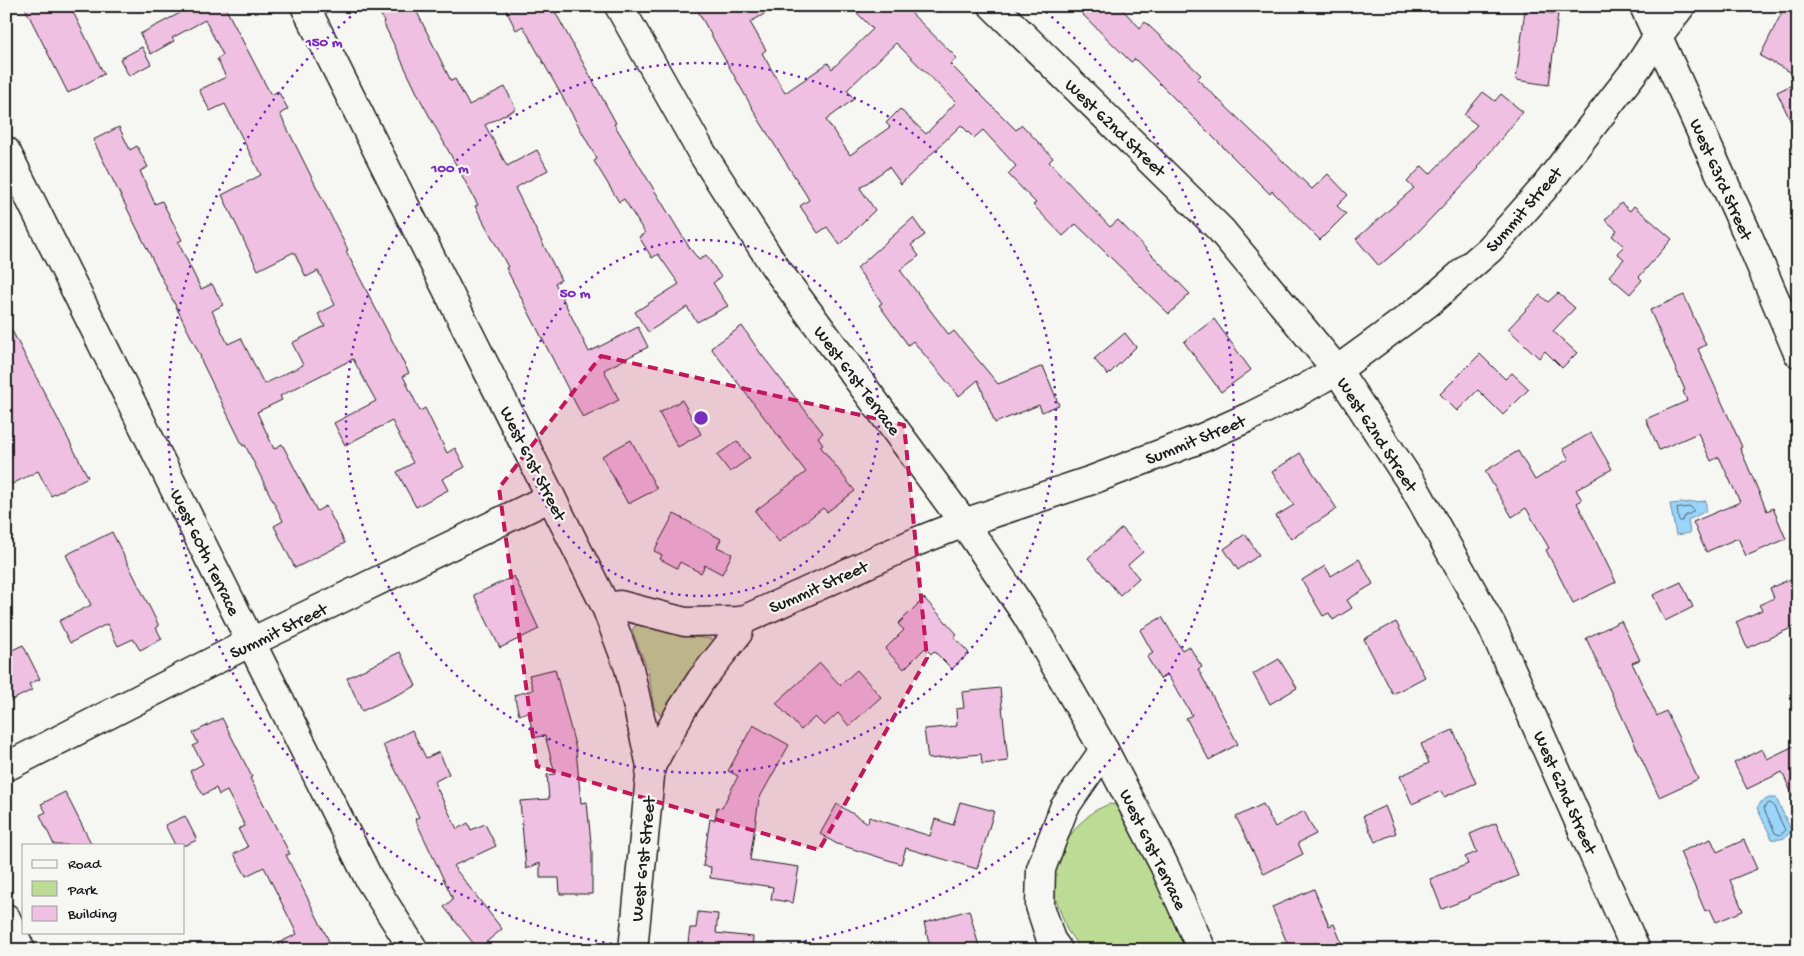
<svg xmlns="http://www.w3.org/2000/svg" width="1804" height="956" viewBox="0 0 1804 956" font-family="'Gochi Hand',sans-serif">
  <rect width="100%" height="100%" fill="#f6f6f2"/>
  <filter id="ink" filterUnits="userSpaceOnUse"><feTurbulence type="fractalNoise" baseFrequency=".02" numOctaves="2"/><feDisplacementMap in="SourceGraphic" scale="10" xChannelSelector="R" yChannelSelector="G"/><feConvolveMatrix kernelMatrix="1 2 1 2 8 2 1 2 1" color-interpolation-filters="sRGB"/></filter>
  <g filter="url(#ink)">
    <g fill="#bcdc95" stroke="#6c7c58">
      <path d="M641 624 676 635 711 639 716 642 667 713 660 714 654 708 648 671 632 630 636 625Z"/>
      <path d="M1109 804 1117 805 1125 814 1192 950H1081L1067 930 1055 897 1054 875 1063 846 1077 826 1094 811Z"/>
    </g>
    <g fill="#9ad5fa" stroke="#688ba1">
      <path d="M1706 501V511L1688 520 1690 533 1676 535 1670 504Z"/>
      <path d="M1769 798H1776L1791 830C1787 839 1781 840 1772 839L1757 808 1761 802Z"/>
    </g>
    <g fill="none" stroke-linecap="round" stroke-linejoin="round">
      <g stroke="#4e6675" stroke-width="1">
        <path d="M1691 507 1693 509V512L1685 516 1682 521H1679L1677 509Z"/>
        <path d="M1770 803 1773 805 1785 830 1784 832 1780 835 1775 833 1764 809 1765 806Z"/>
      </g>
    </g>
    <g fill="#efc0e2" stroke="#1c1c1c" fill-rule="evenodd">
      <path d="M24 6H70L104 74 68 93Z"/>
      <path d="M176 6H231L226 9 271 95 278 91 288 109 280 114 348 250 346 251 409 373 403 376 420 411 425 408 447 453 455 448 465 467 442 479 448 490 416 507 397 472 413 463 392 421 345 445 334 423 376 401 353 359 280 396 282 400 257 412 274 449 282 444 317 511 326 506 345 543 295 568 274 526 283 521 245 445 243 446 200 358 201 357 93 140 119 127 130 150 137 146 148 167 140 171 155 204 162 201 182 240 178 242 201 289 212 284 223 305 212 311 228 344 241 338 264 384 303 365 292 343 325 326 318 314 335 305 318 271 306 277 294 252 258 270 222 195 261 175 225 104 210 111 199 90 226 77 217 59 223 55 205 20 172 38 174 41 151 54 140 34 180 13Z"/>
      <path d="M377 6H414L451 81 455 79 469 105 505 87 516 109 485 125 507 166 537 150 548 170 515 188 561 280 555 283 589 352 638 327 648 347 604 370 619 400 583 418 506 268 508 267 475 206 478 205 419 97 383 22 384 21Z"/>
      <path d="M504 6H562L554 10 616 123 614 124 689 247 699 260 706 255 721 277 713 283 728 306 697 322 687 307 648 332 635 312 679 284 658 254 652 258 639 237 645 233 624 199 619 202 594 161 597 159 523 26 516 30Z"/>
      <path d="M695 6H779L750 22 766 50 762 53 785 93 828 63 832 69 873 29 850 6H904L957 58 950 64 1016 130 1022 125 1053 158 1049 162 1110 227 1118 220 1190 294 1169 314 1076 224 1063 236 1033 205 1036 203 1008 174 1016 166 983 130 974 138 961 125 901 184 889 167 860 188 875 210 840 245 827 227 818 233 800 206 809 200 805 193 759 120ZM896 43 956 102 926 134 900 109 886 123 890 127 850 155 826 120 854 99 847 90Z"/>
      <path d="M1074 6H1119L1140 28 1145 22 1201 75 1197 79 1312 189 1328 174 1348 195 1337 206 1346 214 1320 240 1272 191 1270 194 1135 59 1131 62Z"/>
      <path d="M1785 6H1798V76L1760 56Z"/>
      <path d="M1525 10 1558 14 1549 85 1516 80Z"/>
      <path d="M142 47 151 64 129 76 120 59Z"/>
      <path d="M1798 82V137L1777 92Z"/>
      <path d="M1483 92 1495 101 1501 94 1523 112 1478 167 1479 168 1416 234 1379 266 1356 239 1414 188 1407 182 1422 166 1430 174 1477 125 1464 115Z"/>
      <path d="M1621 203 1630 211 1634 206 1672 239 1639 277 1642 280 1630 294 1609 276 1624 259 1617 253 1624 246 1612 236 1617 230 1605 220Z"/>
      <path d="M913 218 925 235 911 245 919 256 900 270 949 335 954 331 998 384 1043 366 1059 405 1042 412 1039 405 995 423 978 380 959 396 913 341 908 345 879 305 882 303 857 268Z"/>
      <path d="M1558 293 1575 308 1553 331 1577 353 1562 368 1545 351 1539 358 1508 329 1540 295 1548 302Z"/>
      <path d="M1684 295 1706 345 1698 349 1742 447 1740 448 1767 511 1773 508 1786 539 1746 556 1738 538 1706 552 1693 522 1740 502 1719 457 1711 461 1698 433 1659 450 1646 419 1687 401 1683 391 1685 390 1650 310Z"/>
      <path d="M6 319 88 477 51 496 38 471 6 487Z"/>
      <path d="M1214 319 1251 370 1221 392 1184 342Z"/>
      <path d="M742 326 761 354 823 433 818 437 823 444 820 446 855 491 827 512 823 508 779 542 755 511 806 472 711 348Z"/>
      <path d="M1125 333 1136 347 1108 375 1094 359Z"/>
      <path d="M1480 354 1505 379 1512 373 1529 389 1503 415 1478 390 1457 411 1440 394Z"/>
      <path d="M682 400 701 434 678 447 659 413Z"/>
      <path d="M1591 433 1612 469 1576 490 1582 500 1577 503 1616 582 1573 603 1546 550 1549 548 1526 508 1512 517 1485 471 1518 451 1535 480 1569 459 1563 449Z"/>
      <path d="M631 440 657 489 628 504 602 456Z"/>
      <path d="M737 441 750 458 730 472 717 455Z"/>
      <path d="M1300 453 1337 509 1291 539 1276 516 1294 505 1272 472Z"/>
      <path d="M674 514 721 539 717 547 732 554 722 574 705 565 701 573 680 562 677 568 660 559 662 555 654 551Z"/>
      <path d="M1122 528 1143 552 1128 565 1139 578 1120 595 1088 558Z"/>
      <path d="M112 532 159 626 156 628 162 639 140 650 133 639 118 646 107 624 70 643 59 621 91 605 66 555Z"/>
      <path d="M1245 534 1259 555 1238 570 1224 549Z"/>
      <path d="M1359 559 1373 584 1347 600 1352 608 1333 620 1329 613 1323 616 1302 580 1325 566 1331 576Z"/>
      <path d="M514 576 539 629 500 648 474 595Z"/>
      <path d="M1798 576V625L1747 648 1736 622 1762 610 1759 605 1774 598 1770 588Z"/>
      <path d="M1681 582 1693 607 1665 621 1653 595Z"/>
      <path d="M924 598 957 634 954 637 969 653 952 669 934 651 931 654 925 648 904 669 885 649 904 630 898 624Z"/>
      <path d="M1162 617 1182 650 1189 646 1202 667 1198 669 1238 744 1209 760 1186 718 1192 715 1167 674 1160 679 1147 657 1153 653 1140 630Z"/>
      <path d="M1621 621 1640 660 1632 663 1657 716 1666 711 1698 779 1659 797 1586 638Z"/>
      <path d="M1396 622 1425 677 1393 694 1364 639Z"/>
      <path d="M23 645 40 679 29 684 32 690 6 703V653Z"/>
      <path d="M400 652 416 686 362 711 347 678Z"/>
      <path d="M1279 659 1297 688 1270 704 1253 674Z"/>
      <path d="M820 663 840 685 857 670 881 697 849 726 838 713 824 726 815 717 801 730 776 703Z"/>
      <path d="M555 669 576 749 581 803 587 802 592 853V894H560L559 878H540V863L526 869 520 801 549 799 547 775 555 774 545 735 534 738 528 712 519 715 514 695 533 690 529 675Z"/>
      <path d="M1000 688 1008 761 982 764 981 754 928 759 924 729 957 726 956 709 964 708 962 692Z"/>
      <path d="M222 718 252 777 250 778 290 854 286 855 329 941 312 950H264L297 934 264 867 246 876 234 854 248 847 238 829 245 826 227 791 219 795 216 788 203 795 190 771 203 764 193 746 198 743 193 733Z"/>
      <path d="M753 725 789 745 759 799 750 860 799 867 793 903 771 899 773 887 710 878 711 867 703 866 710 819 715 820 717 807 722 808 738 776 728 771Z"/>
      <path d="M412 730 426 758 439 752 449 774 434 782 457 829 468 823 471 830 485 824 496 846 453 866 502 929 478 949 444 907 453 899 415 819 419 817 383 745Z"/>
      <path d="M1453 730 1476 783 1444 797 1441 791 1412 804 1400 776 1429 763 1421 744Z"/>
      <path d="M1798 744V807L1782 772 1747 789 1734 763 1762 749 1767 759Z"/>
      <path d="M65 792 92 845H54L40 815 46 812 41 804Z"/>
      <path d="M960 802 994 811 977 869 906 848 901 864 837 844 820 834 837 804 868 823 869 817 930 836 935 819 953 825Z"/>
      <path d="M1263 804 1275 827 1304 811 1316 834 1298 843 1303 854 1264 874 1236 817Z"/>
      <path d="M1385 806 1396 833 1375 842 1363 816Z"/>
      <path d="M185 816 197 840 186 845H175L165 825Z"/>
      <path d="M1496 823 1518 876 1469 896 1470 898 1442 909 1430 879 1468 864 1465 857 1477 852 1470 834Z"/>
      <path d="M1711 839 1717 852 1744 840 1757 869 1730 880 1743 911 1716 922 1710 909 1705 911 1680 852Z"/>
      <path d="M1314 889 1329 926 1334 924 1342 944 1327 950H1290L1272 907Z"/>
      <path d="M969 910 980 950H931L924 923Z"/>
      <path d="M698 912 718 914 716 933 753 937 752 950H687L690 928H696Z"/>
    </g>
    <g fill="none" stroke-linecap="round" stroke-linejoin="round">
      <defs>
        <g id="minor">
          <path d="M305 6 606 607 629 668 651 766 633 950"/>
          <path d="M619 6 702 153 775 267 964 523 1027 616 1104 750 1164 865 1202 950"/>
          <path d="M993 6 1221 230 1337 370 1414 487 1492 626 1636 950"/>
          <path d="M6 151 369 879 414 950"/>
          <path d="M606 607 620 605 685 622 741 621 918 541 964 523 1092 480 1202 438 1249 417 1293 395 1337 370 1370 346 1428 303 1490 249 1544 188 1640 64 1658 36 1681 6"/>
          <path d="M651 766 681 711 701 680 738 633 741 621"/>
          <path d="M6 767 239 648 551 497"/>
          <path d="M6 918 21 950"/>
          <path d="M1058 950 1051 940 1040 906 1041 869 1064 808 1104 750"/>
        </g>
        <path id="major" d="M1644 6 1746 231 1798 353"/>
      </defs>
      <use href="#minor" stroke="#1c1c1c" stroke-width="31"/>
      <use href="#major" stroke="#1c1c1c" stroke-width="31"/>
      <use href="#minor" stroke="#f6f6f2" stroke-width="28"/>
      <use href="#major" stroke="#f6f6f2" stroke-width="28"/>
    </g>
  </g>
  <path fill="#c2185b" fill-opacity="0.2" stroke="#c2185b" stroke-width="4" stroke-dasharray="10 6" stroke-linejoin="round" d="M601 356 904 425 927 658 819 850 537 766 499 488Z"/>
  <g fill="none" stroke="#7b2cbf" stroke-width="2.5" stroke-dasharray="2.5 5">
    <circle cx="701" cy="418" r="178"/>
    <circle cx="701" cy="418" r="355"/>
    <path d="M664 950A533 533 0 0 1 362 7M1040 7A533 533 0 0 1 738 950"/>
  </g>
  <g text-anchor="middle" stroke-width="4.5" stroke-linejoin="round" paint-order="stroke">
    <g font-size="18" fill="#1c1c1c" stroke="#f6f6f2">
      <text transform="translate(1116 127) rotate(44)" y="6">West 62nd Street</text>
      <text transform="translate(1722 179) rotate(66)" y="6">West 63rd Street</text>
      <text transform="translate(1523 209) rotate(-49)" y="6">Summit Street</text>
      <text transform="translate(858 380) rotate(53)" y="6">West 61st Terrace</text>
      <text transform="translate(1378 434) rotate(57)" y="6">West 62nd Street</text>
      <text transform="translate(1195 439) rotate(-22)" y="6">Summit Street</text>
      <text transform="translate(534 463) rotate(63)" y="6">West 61st Street</text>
      <text transform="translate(206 552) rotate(64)" y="6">West 60th Terrace</text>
      <text transform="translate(818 586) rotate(-24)" y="6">Summit Street</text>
      <text transform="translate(278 630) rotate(-26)" y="6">Summit Street</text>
      <text transform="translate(1566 792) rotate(66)" y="6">West 62nd Street</text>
      <text transform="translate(1154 849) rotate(64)" y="6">West 61st Terrace</text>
      <text transform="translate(642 859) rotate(-84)" y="6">West 61st Street</text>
    </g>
  </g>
  <circle cx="701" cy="418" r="8" fill="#7b2cbf" stroke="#f6f6f2" stroke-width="2.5"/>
  <g font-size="15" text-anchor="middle" font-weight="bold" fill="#7b2cbf" stroke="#f6f6f2" stroke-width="4.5" stroke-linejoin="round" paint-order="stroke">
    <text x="324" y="46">150 m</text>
    <text x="450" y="172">100 m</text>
    <text x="575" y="297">50 m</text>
  </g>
  <rect width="1804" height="956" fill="none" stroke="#f6f6f2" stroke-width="25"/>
  <rect x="12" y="12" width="1779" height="931" fill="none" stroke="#1c1c1c" stroke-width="2" filter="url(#ink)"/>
  <rect x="22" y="844" width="162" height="90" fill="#f6f6f2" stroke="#9f9f9c"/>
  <rect x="32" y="860" width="25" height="8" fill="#f6f6f2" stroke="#9f9f9c"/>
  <text x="68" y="868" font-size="15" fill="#1c1c1c">Road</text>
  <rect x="32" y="881" width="25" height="15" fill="#bcdc95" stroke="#9f9f9c"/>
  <text x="68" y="894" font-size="15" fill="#1c1c1c">Park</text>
  <rect x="32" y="906" width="25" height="15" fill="#efc0e2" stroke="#9f9f9c"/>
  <text x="68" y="918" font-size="15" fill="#1c1c1c">Building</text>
</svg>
